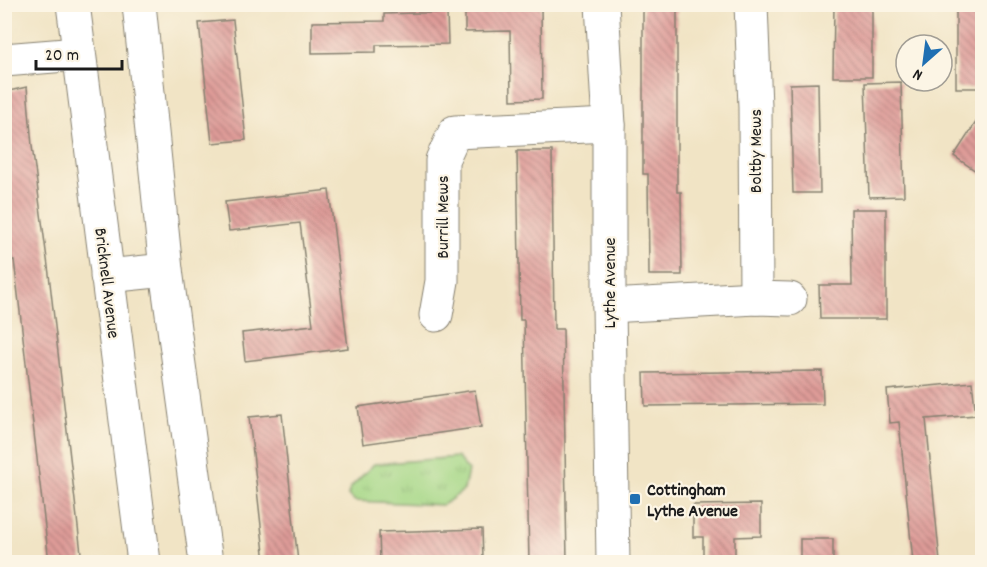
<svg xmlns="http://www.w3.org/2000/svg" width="987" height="567" viewBox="0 0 987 567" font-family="Dekko,sans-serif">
  <defs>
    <pattern id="grass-tufts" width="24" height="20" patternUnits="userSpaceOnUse" patternTransform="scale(1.5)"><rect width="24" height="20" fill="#a5d786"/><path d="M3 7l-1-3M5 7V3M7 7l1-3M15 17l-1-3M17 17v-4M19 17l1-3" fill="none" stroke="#8db873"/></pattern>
    <pattern id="building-back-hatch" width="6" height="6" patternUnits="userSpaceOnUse" patternTransform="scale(1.5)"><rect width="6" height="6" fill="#de9b98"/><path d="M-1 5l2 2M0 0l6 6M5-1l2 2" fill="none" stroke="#b37e7b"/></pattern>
  </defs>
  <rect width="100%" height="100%" fill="#fcf5e5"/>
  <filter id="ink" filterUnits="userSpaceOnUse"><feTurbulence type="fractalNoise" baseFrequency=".0167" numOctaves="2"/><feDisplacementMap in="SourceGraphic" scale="12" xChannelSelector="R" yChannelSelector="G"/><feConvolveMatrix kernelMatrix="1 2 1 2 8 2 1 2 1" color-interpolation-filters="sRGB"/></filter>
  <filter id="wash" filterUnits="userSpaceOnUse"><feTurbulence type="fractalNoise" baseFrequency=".008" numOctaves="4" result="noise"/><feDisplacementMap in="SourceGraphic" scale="24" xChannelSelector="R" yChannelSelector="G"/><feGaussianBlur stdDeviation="1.35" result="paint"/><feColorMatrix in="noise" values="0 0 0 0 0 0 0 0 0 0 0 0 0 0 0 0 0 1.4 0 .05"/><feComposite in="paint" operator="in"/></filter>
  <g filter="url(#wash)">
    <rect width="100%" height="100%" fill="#f1e4c5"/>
    <path fill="url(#grass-tufts)" stroke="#607a51" stroke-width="1.5" d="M457 457 468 470 464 490 443 505 355 501 348 495 350 488 374 464Z"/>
    <g id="blocks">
      <g fill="url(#building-back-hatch)">
        <path d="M465 4H541L542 99 511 100 510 31 465 32Z"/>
        <path d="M643 4H677V192H681L682 275H649L648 174H643Z"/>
        <path d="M834 4H872V77H833Z"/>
        <rect x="956" y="4" width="26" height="84"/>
        <path d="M415 13H447L448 44 376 45V52L312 53V22L384 21V14Z"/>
        <path d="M233 20 246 140 212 143 199 23Z"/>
        <path d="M901 82 904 196 869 197 865 83Z"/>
        <path d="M818 83 820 193H793L790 84Z"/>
        <path d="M27 87 32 146 49 274 82 562H49L14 260H12L4 202V92Z"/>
        <path d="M982 113V175L954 156Z"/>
        <path d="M517 151H552L554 329H563L567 562H529L524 320H520Z"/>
        <path d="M329 190 348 348 245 361 242 333 313 325 300 223 229 231 225 202Z"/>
        <path d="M851 209H886V319H820L819 285H852Z"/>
        <path d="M822 371 823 404 645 406 644 373Z"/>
        <path d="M972 382 976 415 926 419 940 562H913L899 422 890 423 887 390Z"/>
        <path d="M475 390 481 427 363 444 358 407Z"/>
        <path d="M282 414 298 562H265L249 417Z"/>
        <path d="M761 504V536L735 537V562H703V537H693V505Z"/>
        <path d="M482 529 483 559 380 562 379 532Z"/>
        <rect x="800" y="539" width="33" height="23"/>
      </g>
    </g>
  </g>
  <g filter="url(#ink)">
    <use href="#blocks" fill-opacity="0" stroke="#868070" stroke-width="1.5"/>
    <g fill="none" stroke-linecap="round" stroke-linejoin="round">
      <defs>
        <g id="minor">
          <path d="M73 4 144 562"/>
          <path d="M139 4 166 270 206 562"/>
          <path d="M602 4 609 125V306L613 562"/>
          <path d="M751 4 755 107 756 298"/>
          <path d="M4 60 78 54"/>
          <path d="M107 276 166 270"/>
          <path d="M609 306 756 298 790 299"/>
          <path d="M436 315 442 281V160L455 132 609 125"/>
        </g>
      </defs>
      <use href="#minor" stroke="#868070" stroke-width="35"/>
      <use href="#minor" stroke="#fff" stroke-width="33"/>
    </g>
  </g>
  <rect fill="#1f6fb2" stroke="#fcf5e5" stroke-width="2" x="629" y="493" width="12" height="12" rx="3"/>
  <g text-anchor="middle" stroke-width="4.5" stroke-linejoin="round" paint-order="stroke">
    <g font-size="18" fill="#1c1c1c" stroke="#fcf5e5">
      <text transform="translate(755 151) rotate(-90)" y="6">Boltby Mews</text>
      <text transform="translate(442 217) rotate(-90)" y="6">Burrill Mews</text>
      <text transform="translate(108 283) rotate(83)" y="6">Bricknell Avenue</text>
      <text transform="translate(609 283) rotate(-90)" y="6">Lythe Avenue</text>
    </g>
    <g font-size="18" font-weight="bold" fill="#1c1c1c" stroke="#fcf5e5" text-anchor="start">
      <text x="647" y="495">Cottingham<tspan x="647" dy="21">Lythe Avenue</tspan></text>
    </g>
  </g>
  <rect width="987" height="567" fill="none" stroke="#fcf5e5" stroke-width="24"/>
  <g transform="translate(924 63) rotate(208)"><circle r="28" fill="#fcf5e5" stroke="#a29e95" stroke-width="1.5"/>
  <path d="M0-4.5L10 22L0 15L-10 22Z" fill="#1f6fb2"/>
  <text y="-9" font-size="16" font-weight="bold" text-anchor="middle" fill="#1c1c1c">N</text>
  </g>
  <path d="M36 60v9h86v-9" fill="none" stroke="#1c1c1c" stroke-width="3"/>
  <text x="45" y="60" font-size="18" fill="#1c1c1c" stroke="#fcf5e5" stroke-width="4.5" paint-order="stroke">20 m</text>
</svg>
